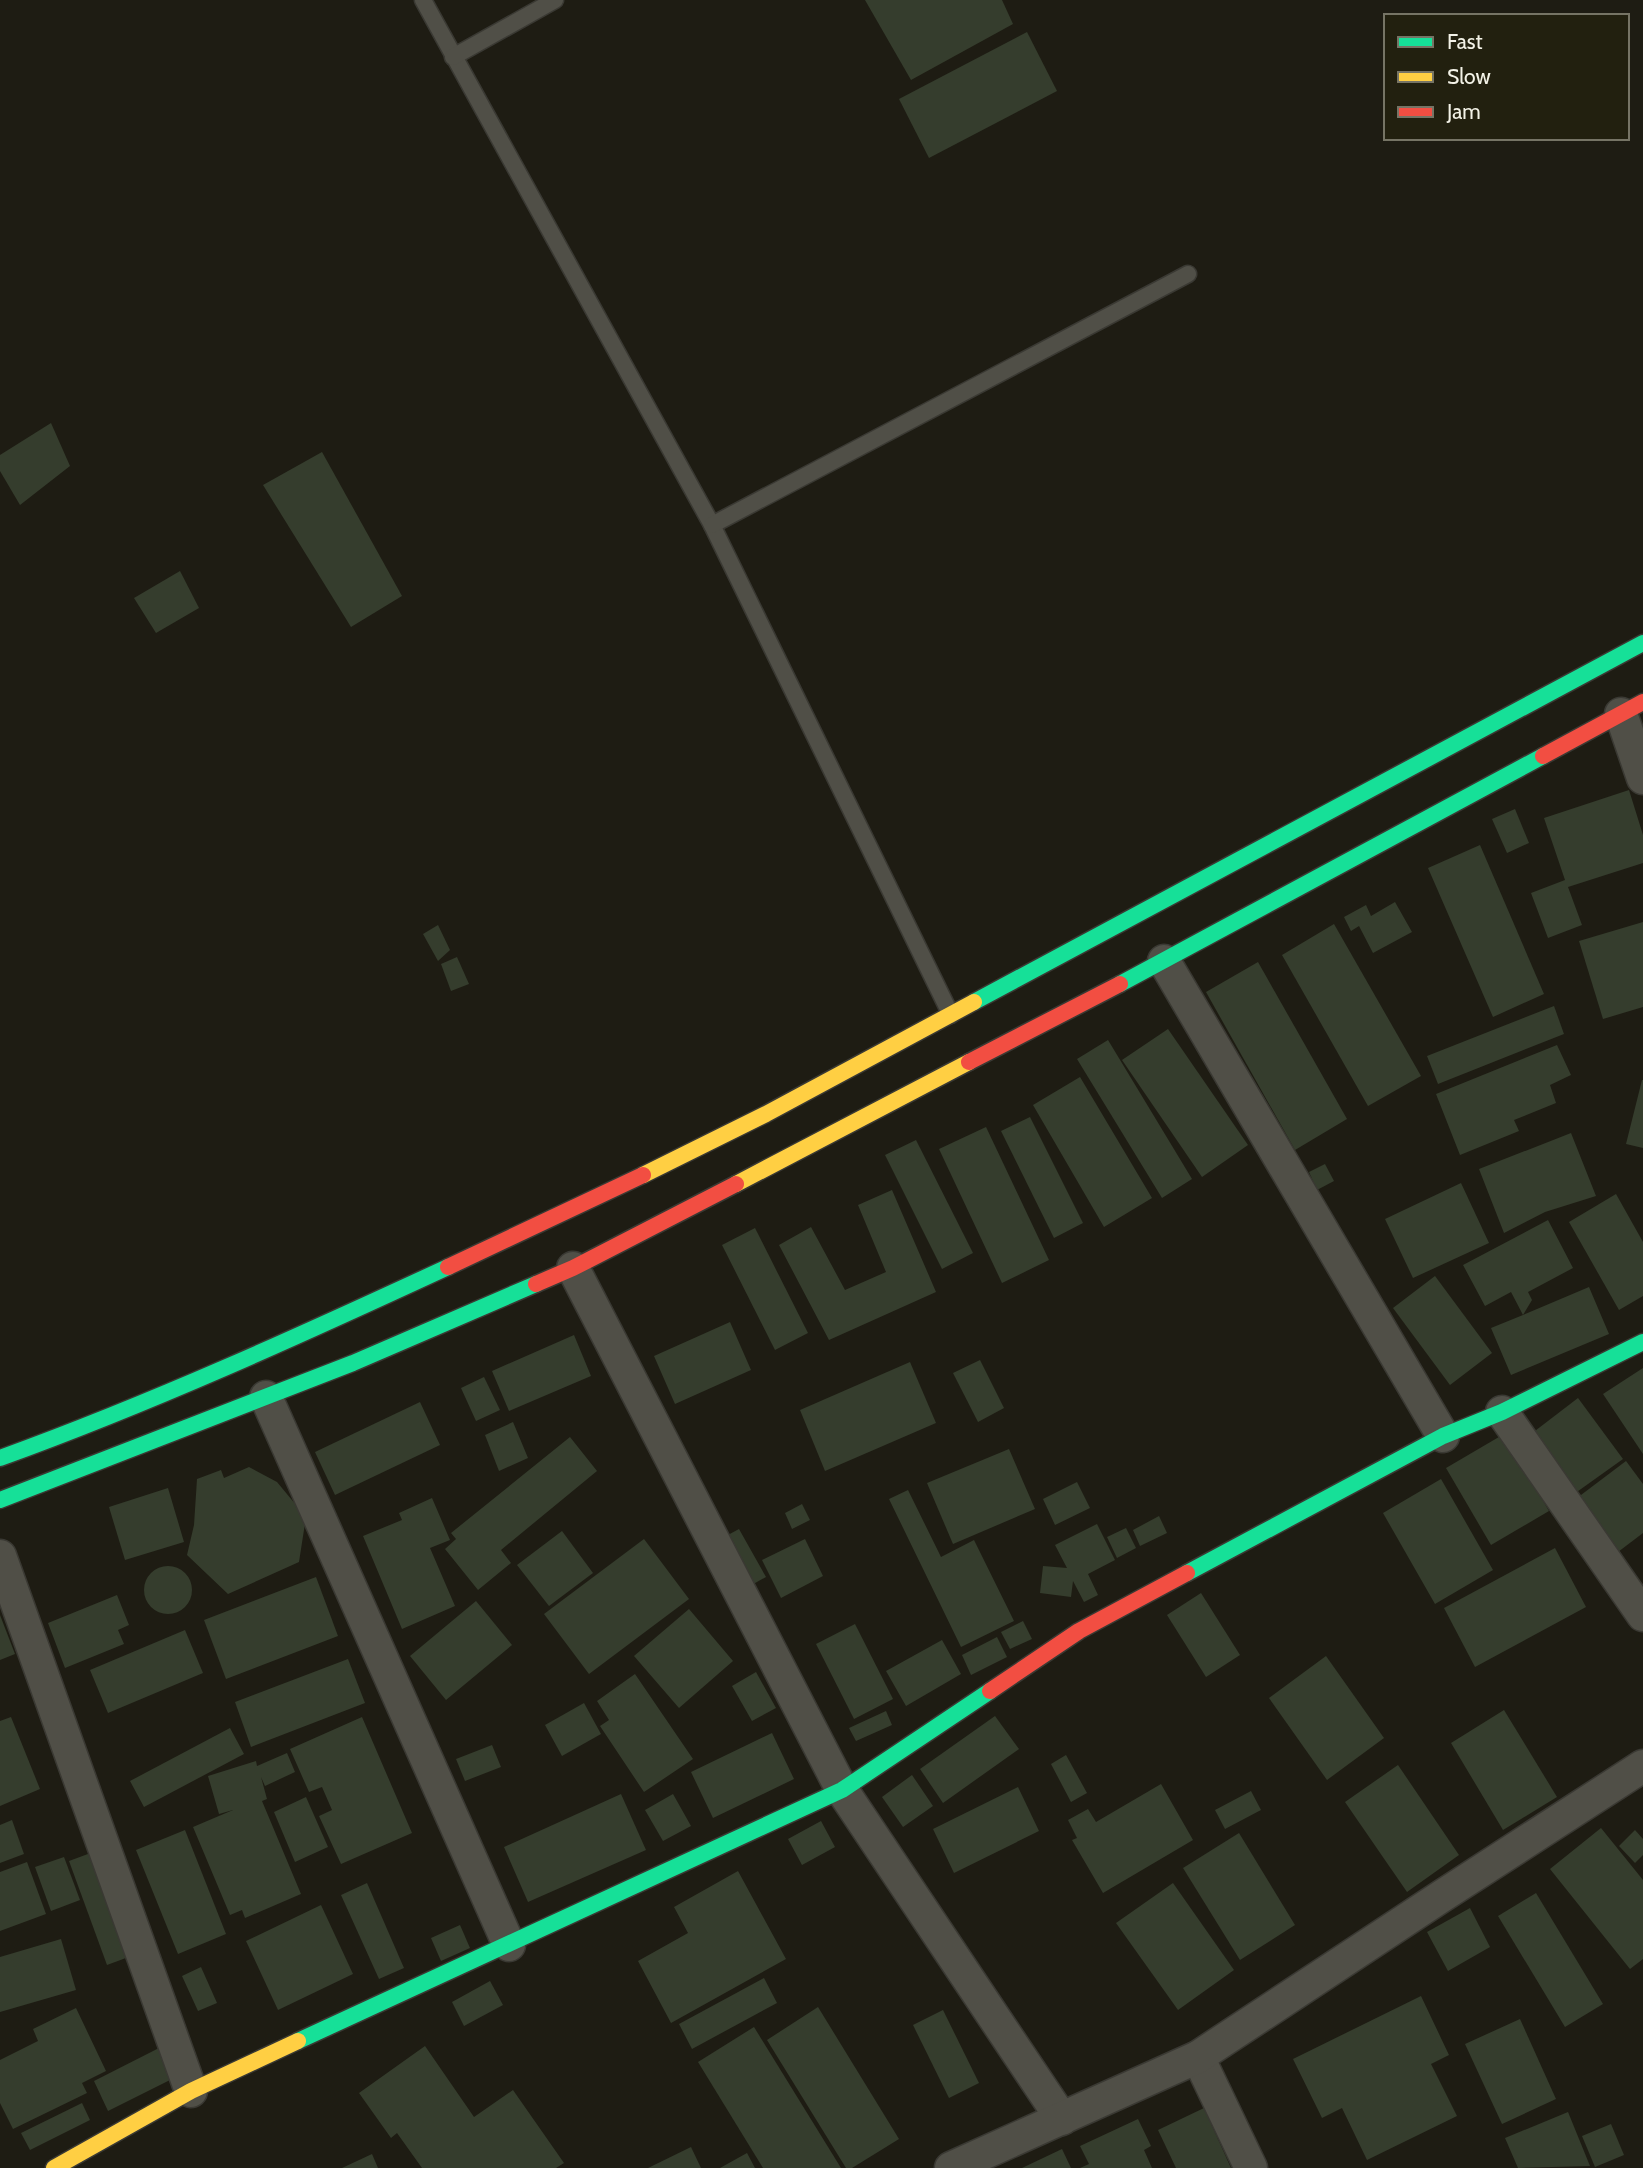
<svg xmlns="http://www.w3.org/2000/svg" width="1643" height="2168" viewBox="0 0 1643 2168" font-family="Cabin,sans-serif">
  <rect width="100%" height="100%" fill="#1e1c13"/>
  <g fill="#353d2d">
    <path d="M865 0H1002L1013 24 911 80Z"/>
    <path d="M1027 32 1057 91 929 158 899 99Z"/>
    <path d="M51 423 70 466 20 505 0 471V455Z"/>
    <path d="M322 452 402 596 351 627 263 485Z"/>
    <path d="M180 571 199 608 156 633 134 598Z"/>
    <path d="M1629 790 1643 835V863L1568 887 1582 925 1548 938 1531 893 1565 880 1544 818Z"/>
    <path d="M1515 809 1529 843 1507 853 1492 819Z"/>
    <path d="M1480 845 1544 994 1493 1017 1428 868Z"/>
    <path d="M1395 902 1412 932 1373 953 1359 926 1351 931 1344 917 1366 905 1371 916Z"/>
    <path d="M1643 922V1007L1603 1019 1579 941Z"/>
    <path d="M1334 924 1421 1076 1368 1106 1282 955Z"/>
    <path d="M438 925 450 950 438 961 423 934Z"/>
    <path d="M457 957 469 984 451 991 441 964Z"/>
    <path d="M1258 962 1347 1119 1295 1150 1206 992Z"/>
    <path d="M1554 1006 1564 1034 1438 1084 1427 1056Z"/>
    <path d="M1168 1029 1248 1145 1202 1177 1122 1060Z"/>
    <path d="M1108 1040 1192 1179 1162 1198 1077 1059Z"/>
    <path d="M1557 1045 1571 1075 1550 1085 1556 1103 1514 1120 1519 1131 1460 1155 1436 1094Z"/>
    <path d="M1080 1077 1152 1198 1104 1227 1033 1105Z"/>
    <path d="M1642 1080H1643V1148L1626 1144Z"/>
    <path d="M1030 1117 1083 1223 1054 1238 1001 1131Z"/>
    <path d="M986 1127 1049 1260 1002 1283 939 1149Z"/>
    <path d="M1571 1133 1596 1196 1545 1212 1504 1233 1479 1169Z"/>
    <path d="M916 1140 973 1253 942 1269 885 1155Z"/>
    <path d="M1325 1164 1334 1181 1317 1190 1309 1172Z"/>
    <path d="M1461 1183 1489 1243 1413 1278 1385 1219Z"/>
    <path d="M892 1190 936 1292 829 1340 779 1245 811 1227 845 1290 886 1272 858 1205Z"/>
    <path d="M1616 1194 1643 1242V1296L1619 1310 1569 1222Z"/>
    <path d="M1548 1220 1573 1268 1528 1292 1532 1300 1523 1315 1589 1287 1609 1334 1511 1375 1491 1328 1523 1315 1511 1292 1485 1306 1463 1265Z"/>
    <path d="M755 1228 808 1333 775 1350 722 1245Z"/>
    <path d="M1435 1276 1492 1353 1450 1385 1393 1308Z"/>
    <path d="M730 1322 751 1370 675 1404 654 1356Z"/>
    <path d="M574 1335 591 1376 509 1411 492 1371Z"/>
    <path d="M980 1360 1004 1408 978 1422 953 1373Z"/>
    <path d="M910 1362 936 1423 825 1471 800 1410Z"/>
    <path d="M1643 1368V1454L1603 1394Z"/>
    <path d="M484 1377 500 1410 476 1421 461 1388Z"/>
    <path d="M1578 1398 1623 1459 1574 1494 1531 1434Z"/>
    <path d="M420 1402 440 1445 335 1495 315 1452Z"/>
    <path d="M513 1422 528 1458 499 1471 485 1435Z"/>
    <path d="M1504 1434 1549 1511 1491 1545 1446 1468Z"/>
    <path d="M570 1437 597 1471 501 1550 511 1563 478 1590 445 1549 456 1539 451 1533Z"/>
    <path d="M1009 1449 1035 1509 953 1544 927 1483Z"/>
    <path d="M1626 1461 1643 1484V1533L1618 1552 1577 1498Z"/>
    <path d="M249 1467 277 1482 306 1517 299 1562 228 1594 187 1555 194 1525 197 1479 221 1470 224 1478Z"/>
    <path d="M1441 1479 1493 1570 1435 1604 1383 1513Z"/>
    <path d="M1077 1482 1090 1508 1055 1525 1043 1499Z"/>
    <path d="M168 1488 184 1542 125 1560 109 1507Z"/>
    <path d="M908 1490 941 1557 974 1540 1014 1621 961 1647 889 1499Z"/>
    <path d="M432 1498 450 1540 430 1548 455 1606 402 1629 363 1536 402 1520 399 1513Z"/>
    <path d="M802 1504 810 1520 792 1529 785 1513Z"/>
    <path d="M1159 1516 1167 1533 1140 1546 1133 1530Z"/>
    <path d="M1097 1524 1115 1560 1088 1574 1098 1595 1084 1602 1073 1581 1071 1597 1040 1593 1043 1566 1067 1568 1055 1545Z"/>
    <path d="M1126 1528 1136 1548 1117 1558 1107 1537Z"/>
    <path d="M739 1529 766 1577 741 1591 715 1542Z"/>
    <path d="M562 1531 593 1573 549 1606 517 1565Z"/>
    <path d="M644 1539 689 1599 589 1674 544 1614Z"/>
    <path d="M805 1539 823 1576 781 1598 762 1560Z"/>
    <path d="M1555 1548 1586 1607 1475 1667 1444 1608Z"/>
    <circle cx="168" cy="1590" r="24"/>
    <path d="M316 1577 338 1636 226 1679 204 1620Z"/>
    <path d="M1201 1593 1240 1655 1206 1677 1167 1615Z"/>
    <path d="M117 1595 129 1625 118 1630 124 1644 65 1668 48 1623Z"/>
    <path d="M476 1601 512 1645 446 1700 410 1656Z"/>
    <path d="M689 1609 733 1661 679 1708 634 1656Z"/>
    <path d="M0 1615 15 1654 0 1660Z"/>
    <path d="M1023 1621 1032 1639 1010 1649 1001 1632Z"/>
    <path d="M855 1624 893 1699 854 1719 816 1644Z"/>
    <path d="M185 1630 203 1673 108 1713 90 1670Z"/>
    <path d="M997 1637 1007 1657 971 1675 962 1655Z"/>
    <path d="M942 1640 961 1674 906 1706 886 1671Z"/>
    <path d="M1326 1656 1384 1738 1327 1780 1269 1698Z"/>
    <path d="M348 1659 365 1703 251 1747 235 1702Z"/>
    <path d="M756 1672 776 1708 752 1721 732 1686Z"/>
    <path d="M635 1674 693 1759 644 1792 600 1726 609 1720 597 1701Z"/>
    <path d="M584 1703 601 1734 562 1756 545 1725Z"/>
    <path d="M1504 1710 1557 1797 1503 1830 1451 1743Z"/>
    <path d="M886 1711 892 1725 856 1741 849 1728Z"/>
    <path d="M995 1716 1019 1749 943 1803 920 1769Z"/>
    <path d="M11 1717 40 1789 0 1806V1721Z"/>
    <path d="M362 1717 412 1833 341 1864 319 1816 332 1810 322 1787 309 1792 290 1749Z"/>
    <path d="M230 1728 244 1754 144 1807 130 1781Z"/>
    <path d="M772 1733 794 1779 713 1818 691 1772Z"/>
    <path d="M492 1745 501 1767 465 1781 456 1759Z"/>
    <path d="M287 1753 295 1772 265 1786 261 1777 267 1799 262 1801 301 1894 245 1918 242 1910 230 1915 193 1827 233 1810 219 1814 208 1776 256 1761 257 1766Z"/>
    <path d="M1066 1755 1087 1793 1071 1802 1051 1764Z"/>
    <path d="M1398 1765 1459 1855 1407 1892 1345 1802Z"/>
    <path d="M912 1775 933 1806 903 1827 882 1797Z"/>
    <path d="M1161 1784 1193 1840 1103 1893 1072 1840 1077 1838 1068 1820 1088 1809 1096 1822Z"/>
    <path d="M1018 1787 1039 1831 954 1873 933 1829Z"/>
    <path d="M1251 1791 1261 1810 1225 1829 1215 1810Z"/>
    <path d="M621 1794 646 1850 528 1902 504 1847Z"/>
    <path d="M673 1794 691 1826 663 1841 645 1810Z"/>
    <path d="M306 1797 328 1847 295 1862 274 1812Z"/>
    <path d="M12 1820 24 1854 0 1863V1825Z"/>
    <path d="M821 1821 835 1847 802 1865 788 1839Z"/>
    <path d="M1601 1828 1643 1880V1959L1630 1969 1550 1869Z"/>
    <path d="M185 1830 226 1934 178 1954 136 1850Z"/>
    <path d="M1635 1830 1643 1839V1855L1635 1863 1619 1846Z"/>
    <path d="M1239 1833 1295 1925 1240 1960 1183 1868Z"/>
    <path d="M96 1851 134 1955 107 1965 69 1861Z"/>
    <path d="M64 1857 80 1900 51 1911 35 1867Z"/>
    <path d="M27 1862 46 1914 0 1931V1872Z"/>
    <path d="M738 1871 786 1959 671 2023 638 1961 688 1933 674 1907Z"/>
    <path d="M367 1883 404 1968 379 1979 341 1895Z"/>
    <path d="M1173 1883 1234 1970 1178 2010 1116 1923Z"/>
    <path d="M1536 1893 1603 2004 1565 2027 1498 1916Z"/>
    <path d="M321 1905 353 1974 278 2010 246 1941Z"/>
    <path d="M1470 1908 1490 1947 1448 1971 1427 1932Z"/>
    <path d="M460 1925 470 1948 441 1961 431 1938Z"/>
    <path d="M61 1939 76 1990 0 2012V1957Z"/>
    <path d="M201 1967 217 2003 198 2011 182 1976Z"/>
    <path d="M764 1978 777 2003 692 2049 679 2024Z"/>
    <path d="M490 1981 503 2005 464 2026 452 2002Z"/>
    <path d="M1421 1996 1449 2055 1431 2064 1457 2116 1367 2160 1342 2108 1322 2118 1293 2059Z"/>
    <path d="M818 2007 899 2139 852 2168H846L767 2040Z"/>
    <path d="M76 2008 106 2071 82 2083 87 2093 13 2129 0 2103V2060L38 2041 33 2029Z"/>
    <path d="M943 2010 979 2083 949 2098 913 2025Z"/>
    <path d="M1520 2019 1556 2099 1502 2124 1465 2044Z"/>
    <path d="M754 2027 841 2168H763L698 2062Z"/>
    <path d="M425 2046 474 2117 513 2090 564 2163 556 2168H422L397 2133 391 2138 359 2093Z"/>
    <path d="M159 2048 174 2078 108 2111 94 2081Z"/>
    <path d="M82 2103 90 2120 30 2150 21 2133Z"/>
    <path d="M1204 2108 1231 2168H1176L1158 2130Z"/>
    <path d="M1568 2112 1590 2166 1518 2168 1505 2138Z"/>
    <path d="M1138 2119 1151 2146 1144 2150 1152 2168H1080L1089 2164 1080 2146Z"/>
    <path d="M1611 2124 1624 2155 1595 2167 1582 2136Z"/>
    <path d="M691 2147 701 2168H648Z"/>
    <path d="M1062 2149 1071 2168H1022Z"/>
    <path d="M747 2153 755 2168H720Z"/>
    <path d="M372 2154 378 2168H342Z"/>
  </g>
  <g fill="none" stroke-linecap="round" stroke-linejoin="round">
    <defs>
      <g id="lane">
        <path d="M423 0 712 525 951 1015"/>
        <path d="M453 57 555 0"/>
        <path d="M712 525 1188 274"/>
      </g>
      <g id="street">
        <path d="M1621 714 1643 778"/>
        <path d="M1164 961 1443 1436"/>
        <path d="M573 1268 842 1790 1062 2119"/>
        <path d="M266 1397 509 1945"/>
        <path d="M1502 1412 1643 1615"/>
        <path d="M0 1556 191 2091"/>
        <path d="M1198 2057 1251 2168"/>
        <path d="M951 2168 1198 2057 1442 1896 1643 1766"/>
      </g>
      <g id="fast">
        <path d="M1120 984 1543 756"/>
        <path d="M974 1002 1643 643"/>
        <path d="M0 1458C152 1403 301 1335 448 1267"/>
        <path d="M0 1500 353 1363 536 1284"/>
        <path d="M1187 1573 1443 1436 1502 1412 1643 1342"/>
        <path d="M298 2041 842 1790 990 1691"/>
      </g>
      <g id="slow">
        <path d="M643 1175 766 1114 974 1002"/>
        <path d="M736 1184 969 1062"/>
        <path d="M54 2168 191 2091 298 2041"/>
      </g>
      <g id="jam">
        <path d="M1543 756 1643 702"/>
        <path d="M969 1062 1120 984"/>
        <path d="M448 1267 643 1175"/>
        <path d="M536 1284 573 1268 736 1184"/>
        <path d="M990 1691 1079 1631 1187 1573"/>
      </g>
    </defs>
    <use href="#lane" stroke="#3a3933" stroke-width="19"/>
    <use href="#street" stroke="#3a3933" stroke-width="35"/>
    <use href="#fast" stroke="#3a3933" stroke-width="19"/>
    <use href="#slow" stroke="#3a3933" stroke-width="19"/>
    <use href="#jam" stroke="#3a3933" stroke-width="19"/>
    <use href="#lane" stroke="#504f47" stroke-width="16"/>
    <use href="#street" stroke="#504f47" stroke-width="32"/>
    <use href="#fast" stroke="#16e098" stroke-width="16"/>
    <use href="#slow" stroke="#ffcf43" stroke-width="16"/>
    <use href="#jam" stroke="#f24e42" stroke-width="16"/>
  </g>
  <rect x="1384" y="14" width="245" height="126" fill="#22200f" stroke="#767465" stroke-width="2"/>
  <rect x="1398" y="37" width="35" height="10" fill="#16e098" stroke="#767465" stroke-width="2"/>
  <text x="1447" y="49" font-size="21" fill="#f3f2e7">Fast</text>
  <rect x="1398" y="72" width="35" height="10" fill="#ffcf43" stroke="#767465" stroke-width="2"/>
  <text x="1447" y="84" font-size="21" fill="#f3f2e7">Slow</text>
  <rect x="1398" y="107" width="35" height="10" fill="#f24e42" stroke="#767465" stroke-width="2"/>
  <text x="1447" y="119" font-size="21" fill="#f3f2e7">Jam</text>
</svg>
